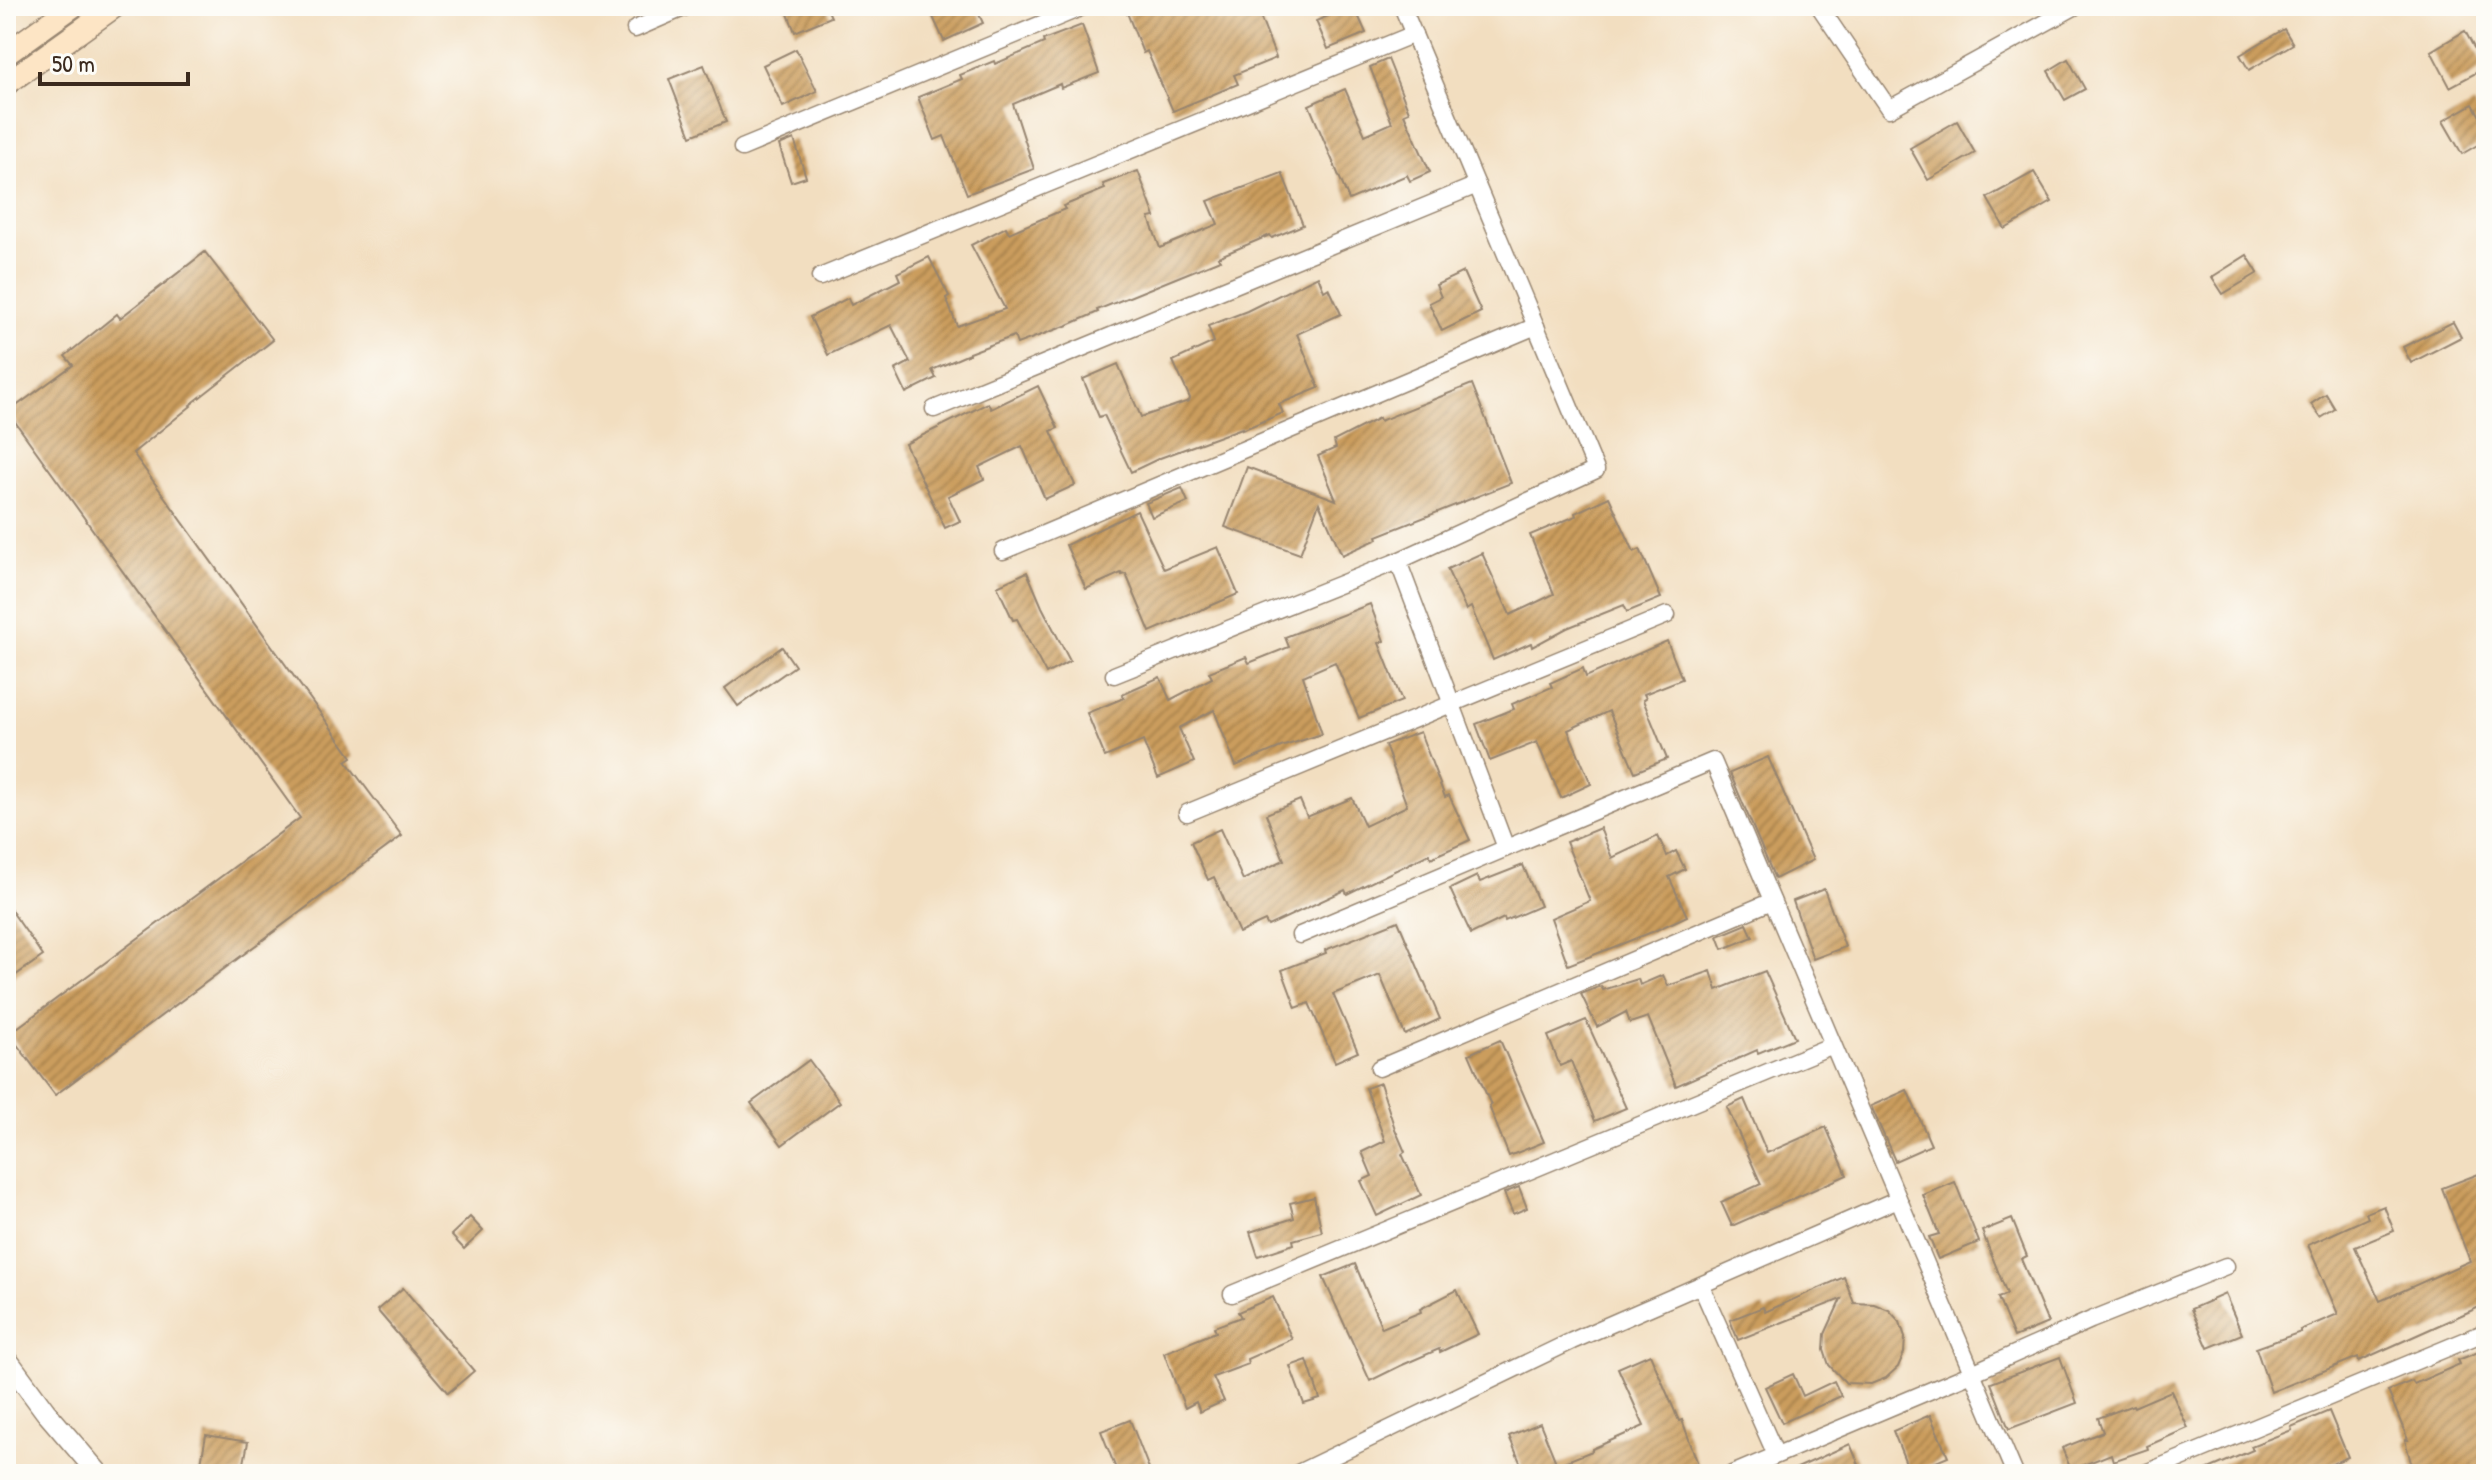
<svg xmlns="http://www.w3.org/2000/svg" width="2492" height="1480" viewBox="0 0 2492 1480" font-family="'Patrick Hand',sans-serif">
  <defs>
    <pattern id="building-hatch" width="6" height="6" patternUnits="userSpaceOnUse" patternTransform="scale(2)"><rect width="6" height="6" fill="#cb9d5d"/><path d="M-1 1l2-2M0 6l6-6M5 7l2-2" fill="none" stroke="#a6804c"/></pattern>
  </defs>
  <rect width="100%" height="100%" fill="#fdfcf7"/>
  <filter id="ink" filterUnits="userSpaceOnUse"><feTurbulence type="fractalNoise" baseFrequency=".0125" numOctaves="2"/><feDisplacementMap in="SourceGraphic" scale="16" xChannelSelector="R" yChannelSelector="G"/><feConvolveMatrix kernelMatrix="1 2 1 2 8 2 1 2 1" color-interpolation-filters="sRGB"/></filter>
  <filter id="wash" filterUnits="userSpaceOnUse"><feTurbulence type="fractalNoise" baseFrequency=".006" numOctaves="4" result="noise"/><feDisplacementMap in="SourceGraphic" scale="32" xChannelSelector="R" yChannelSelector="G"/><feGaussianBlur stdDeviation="1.8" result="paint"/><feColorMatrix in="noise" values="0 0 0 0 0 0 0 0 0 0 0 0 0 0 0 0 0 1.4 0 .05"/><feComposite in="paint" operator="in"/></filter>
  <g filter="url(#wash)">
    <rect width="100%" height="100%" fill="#f2dec0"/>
    <g id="blocks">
      <g fill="url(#building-hatch)">
        <path d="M785 6H826L831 17 795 32Z"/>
        <path d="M928 6H975L983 23 944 41Z"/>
        <path d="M1135 6H1256L1276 58 1234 75 1238 84 1173 111 1147 51 1143 53 1126 10Z"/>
        <path d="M1351 6H1354L1366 33 1328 49 1316 21Z"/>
        <path d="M1082 25 1099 73 1061 88 1060 84 1013 104 1034 169 967 194 944 136 935 140 918 97 962 79 960 75 994 61 995 64 1044 43 1043 40Z"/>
        <path d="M2284 29 2293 44 2249 70 2240 55Z"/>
        <path d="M2465 31 2485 68 2450 87 2431 51Z"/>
        <path d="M796 49 817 91 783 107 763 65Z"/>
        <path d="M1388 59 1409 112 1404 114 1430 172 1410 181 1407 175 1349 200 1309 105 1345 89 1365 135 1392 123 1370 67Z"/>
        <path d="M2068 59 2085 89 2065 100 2048 71Z"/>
        <path d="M704 65 726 122 691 136 669 79Z"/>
        <path d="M2473 104 2486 127V140L2462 154 2443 121Z"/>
        <path d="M1957 121 1975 153 1928 180 1910 148Z"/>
        <path d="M794 139 806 177 791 182 779 145Z"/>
        <path d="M1138 171 1155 217 1149 218 1160 248 1218 224 1208 201 1282 173 1303 225 1272 238 1270 235 1218 257 1220 260 1097 310 1098 312 1068 325 1017 344 1014 336 969 353V354L932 370 936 378 906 393 895 370 910 362 891 325 828 355 810 317 848 298 851 305 900 280 897 273 929 257 949 296 946 298 957 326 1005 309 971 245 1006 227 1009 233 1065 209 1063 206 1105 189 1103 184Z"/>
        <path d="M2034 172 2052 202 2005 229 1987 198Z"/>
        <path d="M205 252 273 340 190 405 191 406 133 453 352 757 346 761 402 836 55 1095 9 1034 300 818 8 412 73 365 65 356 117 314 120 318Z"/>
        <path d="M2247 255 2258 273 2223 294 2212 277Z"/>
        <path d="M1463 272 1481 312 1442 331 1429 303 1441 297 1436 285Z"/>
        <path d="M1318 276 1324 291 1329 288 1341 314 1297 334 1319 388 1279 404 1283 413 1242 430V428L1160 458 1131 472 1104 415 1099 417 1083 379 1118 364 1141 417 1189 401 1190 398 1173 361 1214 342 1208 326 1247 311Z"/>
        <path d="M2453 322 2461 337 2411 363 2403 347Z"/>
        <path d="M1472 384 1511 483 1377 536 1378 539 1342 555 1319 503 1300 554 1225 527 1247 467 1336 500 1318 456 1336 448 1334 441 1379 418 1380 421Z"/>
        <path d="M1038 386 1058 428 1051 431 1075 485 1045 499 1022 446 979 467 984 479 948 496 960 521 945 528 905 444 988 403 991 409Z"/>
        <path d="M2326 394 2335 409 2321 418 2311 404Z"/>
        <path d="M1182 488 1188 502 1152 517 1146 503Z"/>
        <path d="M1609 497 1634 552 1640 549 1661 598 1627 612 1624 605 1567 628 1532 647 1531 643 1493 660 1471 607 1466 610 1447 569 1482 553 1510 615 1554 594 1530 535 1576 516 1575 513Z"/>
        <path d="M1137 511 1164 569 1218 547 1238 594 1150 632 1126 574 1122 575 1121 573 1086 589 1066 545Z"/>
        <path d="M1027 572 1042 607 1070 661 1046 674 1017 619 1013 620 997 586Z"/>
        <path d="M1370 604 1384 641 1379 643 1402 701 1359 718 1335 662 1303 676 1322 734 1281 747 1236 766 1214 710 1179 728 1194 762 1158 778 1143 741 1105 757 1087 713 1124 698 1122 694 1160 677 1170 700 1212 678 1209 672 1246 657 1249 663 1289 647 1285 637Z"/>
        <path d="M1667 641 1682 679 1644 694 1646 698 1643 700 1667 759 1635 772 1609 711 1568 730 1591 784 1561 798 1537 742 1490 761 1476 724 1514 709 1512 704 1552 687 1550 683 1583 668 1586 677Z"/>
        <path d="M782 647 795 666 738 706 725 688Z"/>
        <path d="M1420 732 1445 797 1449 795 1470 840 1431 858 1429 854 1347 894 1345 890 1268 926 1265 921 1239 933 1214 877 1208 880 1191 842 1220 829 1243 880 1284 860 1266 814 1300 800 1307 817 1352 798 1365 826 1407 806 1385 745Z"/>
        <path d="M1768 757 1813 860 1775 879 1730 773Z"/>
        <path d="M1600 828 1612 858 1658 836 1667 856 1676 851 1685 869 1669 877 1687 916 1652 932 1568 965 1551 918 1590 901 1566 842Z"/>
        <path d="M1523 865 1540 906 1505 921 1504 918 1471 934 1450 889 1477 876 1480 882Z"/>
        <path d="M1824 889 1845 947 1813 959 1793 901Z"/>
        <path d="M6 903 43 956 6 982Z"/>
        <path d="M1398 921 1440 1019 1405 1035 1380 975 1333 994 1358 1052 1335 1062 1309 1003 1296 1008 1282 970 1326 953 1325 950Z"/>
        <path d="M1747 924 1753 937 1723 949 1718 936Z"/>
        <path d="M1711 971 1717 990 1765 971 1795 1038 1758 1053 1757 1050 1676 1086 1648 1017 1630 1023 1626 1012 1597 1027 1581 994 1601 986 1603 990 1638 979 1640 985 1663 975 1668 986Z"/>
        <path d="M1586 1020 1626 1108 1595 1121 1571 1061 1560 1066 1548 1036Z"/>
        <path d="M1500 1040 1544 1142 1509 1156 1489 1106 1491 1105 1469 1054Z"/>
        <path d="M809 1060 840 1102 782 1145 751 1103Z"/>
        <path d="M1380 1083 1395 1129 1405 1152 1402 1154 1421 1195 1377 1216 1361 1181 1372 1176 1362 1152 1385 1141 1366 1088Z"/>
        <path d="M1907 1090 1931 1145 1895 1161 1871 1106Z"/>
        <path d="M1744 1099 1767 1153 1826 1127 1847 1175 1732 1226 1721 1202 1761 1184 1727 1107Z"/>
        <path d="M2481 1173 2486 1186V1304L2359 1361 2358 1357 2271 1392 2256 1348 2301 1332 2300 1330 2338 1314 2308 1245 2368 1218 2366 1213 2384 1206 2394 1231 2355 1247 2380 1301 2470 1261 2442 1188Z"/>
        <path d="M1955 1182 1979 1242 1938 1259 1929 1237 1939 1234 1923 1195Z"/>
        <path d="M1519 1187 1527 1208 1513 1214 1504 1193Z"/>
        <path d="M1314 1197 1322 1232 1293 1240 1294 1244 1258 1256 1250 1232 1294 1218 1290 1203Z"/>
        <path d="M470 1217 483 1231 464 1249 451 1235Z"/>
        <path d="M2012 1219 2027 1256 2021 1259 2048 1323 2014 1337 1998 1298 2007 1294 1982 1231Z"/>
        <path d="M1355 1264 1382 1328 1421 1312 1420 1309 1457 1290 1478 1334 1440 1352 1439 1349 1400 1366 1370 1381 1323 1277Z"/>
        <path d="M1844 1277 1854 1303 1874 1304 1889 1310 1900 1322 1905 1337 1904 1353 1898 1367 1886 1378 1871 1384 1846 1383 1829 1365 1824 1350 1825 1334 1841 1299 1738 1340 1730 1320 1763 1307 1765 1312Z"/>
        <path d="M403 1288 474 1371 448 1393 377 1310Z"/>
        <path d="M2225 1294 2242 1334 2208 1348 2191 1309Z"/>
        <path d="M1273 1297 1292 1339 1247 1359 1248 1364 1213 1377 1224 1401 1200 1412 1196 1402 1185 1408 1164 1353 1216 1332 1214 1327 1241 1317 1238 1312Z"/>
        <path d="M2486 1349V1470L2476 1474H2414L2405 1440H2408L2388 1391 2412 1381 2414 1384 2460 1364 2458 1360Z"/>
        <path d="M1650 1354 1679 1421 1682 1420 1699 1467 1681 1474H1525L1509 1436 1540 1423 1557 1465 1592 1451V1449L1644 1426 1618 1368Z"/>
        <path d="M2060 1357 2077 1403 2009 1429 1991 1383Z"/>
        <path d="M1307 1360 1320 1399 1304 1404 1290 1366Z"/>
        <path d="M1793 1374 1803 1396 1834 1381 1841 1396 1782 1423 1765 1387Z"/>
        <path d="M2171 1391 2188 1428 2147 1446 2148 1449 2113 1461 2111 1454 2071 1470 2062 1448 2103 1432 2098 1418 2133 1405 2134 1407Z"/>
        <path d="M2329 1411 2348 1457 2309 1474H2197L2253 1450 2251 1446 2292 1430 2291 1427Z"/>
        <path d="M1930 1415 1948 1457 1910 1473 1893 1431Z"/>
        <path d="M1130 1420 1151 1474H1118L1101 1431Z"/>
        <path d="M206 1435 248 1442 242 1474H199Z"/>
        <path d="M1850 1444 1863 1474H1784Z"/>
      </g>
    </g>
  </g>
  <g filter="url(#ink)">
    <use href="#blocks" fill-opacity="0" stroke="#96846f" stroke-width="2"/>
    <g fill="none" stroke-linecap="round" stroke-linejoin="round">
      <defs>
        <g id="minor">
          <path d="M1819 6 1889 109 2076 6"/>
          <path d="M635 29 688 6"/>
          <path d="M742 148 1085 6"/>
          <path d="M820 277 1414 34"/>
          <path d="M934 409 1477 185"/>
          <path d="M1003 551 1536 326"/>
          <path d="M1398 561 1506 848"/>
          <path d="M1114 675 1398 561 1596 470 1402 6"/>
          <path d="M1187 813 1667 615"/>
          <path d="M1300 935 1713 761 2015 1474"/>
          <path d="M1379 1068 1772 901"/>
          <path d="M1701 1286 1776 1455"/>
          <path d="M1232 1294 1833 1045"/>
          <path d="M1296 1474 1572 1341 1898 1199"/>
          <path d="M1732 1474 1972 1373 2091 1320 2226 1266"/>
          <path d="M2143 1474 2486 1332"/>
        </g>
        <path id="tertiary" d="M6 1358 45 1411 99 1474"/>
        <g id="secondary">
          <path d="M6 54 73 6"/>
          <path d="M6 84 115 6"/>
        </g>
      </defs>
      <use href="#minor" stroke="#96846f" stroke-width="19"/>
      <use href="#tertiary" stroke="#96846f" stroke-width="23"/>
      <use href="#secondary" stroke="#96846f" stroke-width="25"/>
      <use href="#minor" stroke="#fff" stroke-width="16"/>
      <use href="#tertiary" stroke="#fff" stroke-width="20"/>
      <use href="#secondary" stroke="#fde5c5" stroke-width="22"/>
    </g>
  </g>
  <rect width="2492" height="1480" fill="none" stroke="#fdfcf7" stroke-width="32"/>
  <path d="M40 72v12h148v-12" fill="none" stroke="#3b2a1e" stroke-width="4"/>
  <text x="52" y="72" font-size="24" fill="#3b2a1e" stroke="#fdfcf7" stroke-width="6" paint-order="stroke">50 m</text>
</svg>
